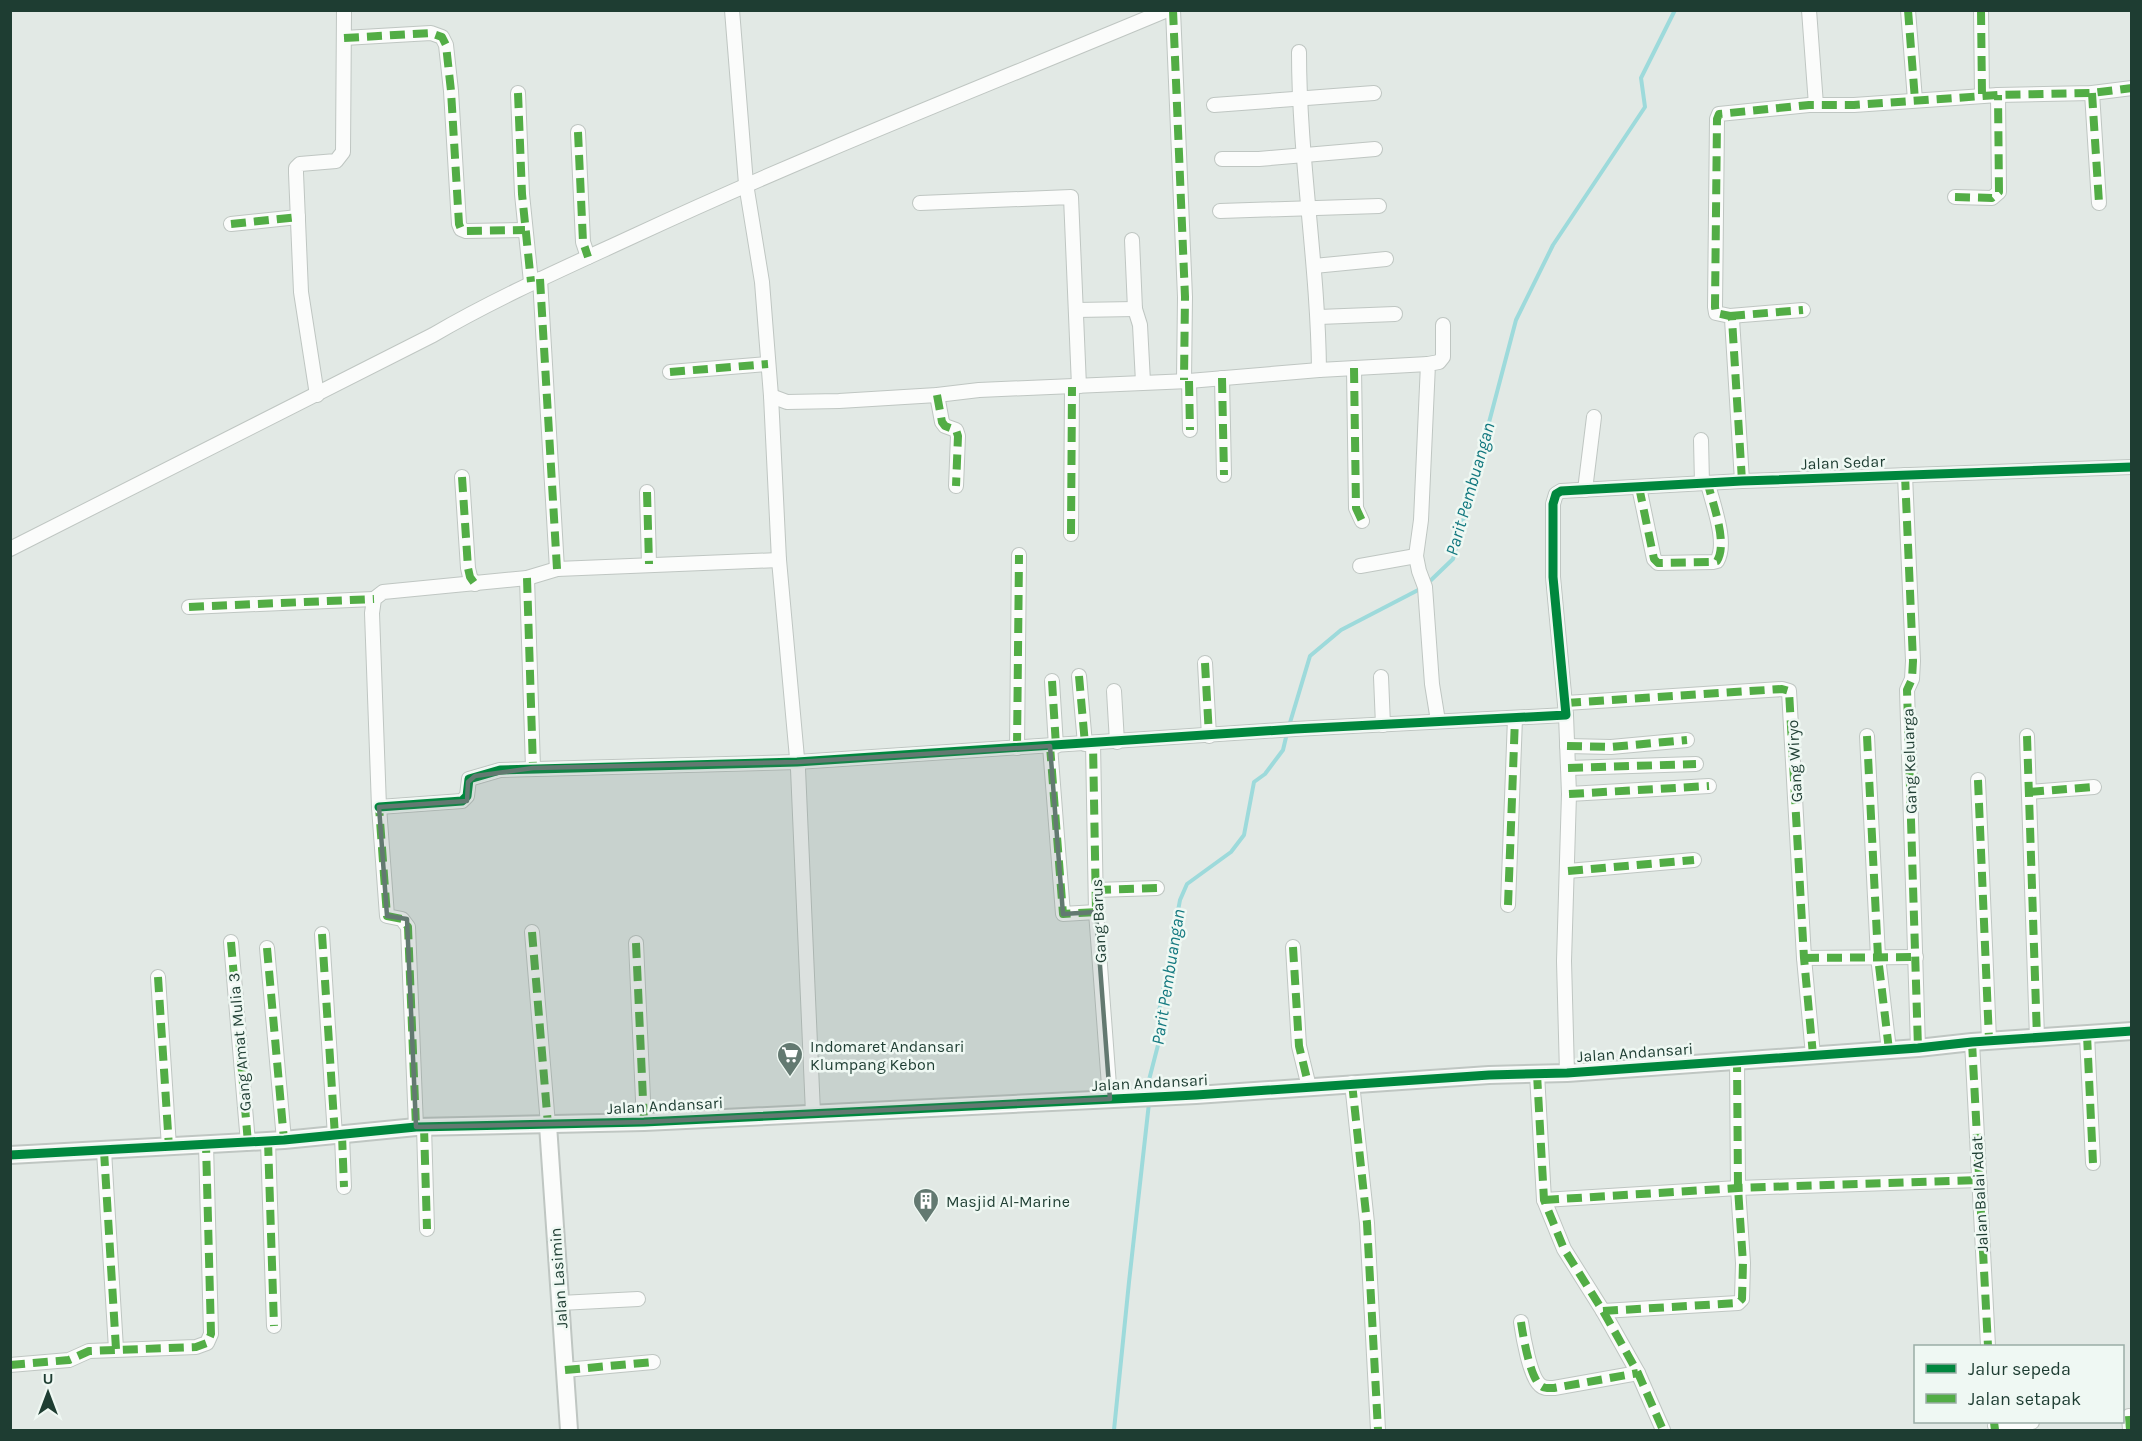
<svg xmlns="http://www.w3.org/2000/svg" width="2142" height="1441" viewBox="0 0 2142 1441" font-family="Karla,sans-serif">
  <rect width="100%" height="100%" fill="#e2e9e5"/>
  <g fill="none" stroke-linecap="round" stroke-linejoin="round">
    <g stroke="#9ddadb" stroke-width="4">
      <path d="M1428 583 1453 559 1516 320 1553 245 1645 107 1641 78 1675 10"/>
      <path d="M1289 726 1310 656 1341 630 1422 588"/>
      <path d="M1149 1093V1080L1158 1045V1017L1180 900 1187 884 1231 852 1244 835 1254 782 1265 774 1283 750 1287 733"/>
      <path d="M1114 1430 1129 1282 1149 1103"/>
    </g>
    <defs>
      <g id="minor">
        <path d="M732 10 746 184 762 282 771 396 779 560 798 769 813 1113"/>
        <path d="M1173 10 1185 297 1184 380"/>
        <path d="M1809 10 1816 105"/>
        <path d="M1908 10 1915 100"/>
        <path d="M1981 10 1982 96"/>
        <path d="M344 38 431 33 442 37 446 45 451 91 459 224 461 229 466 231 525 230"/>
        <path d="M1299 52C1299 158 1318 264 1319 370"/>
        <path d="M518 93 522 194 531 282"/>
        <path d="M2092 93 2099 203"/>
        <path d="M1214 105 1374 93"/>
        <path d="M578 132 583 242 588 257"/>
        <path d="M1222 159H1259L1375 149"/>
        <path d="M1955 197 1992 198 1999 192 1998 95"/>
        <path d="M920 203 1071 197 1079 386"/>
        <path d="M1220 211 1379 206"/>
        <path d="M231 224 298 217"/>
        <path d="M1132 240 1135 309 1140 325 1143 382"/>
        <path d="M1314 266 1386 259"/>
        <path d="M540 279 557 569"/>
        <path d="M1076 310 1135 309"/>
        <path d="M1730 316 1803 310"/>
        <path d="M1319 317 1395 314"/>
        <path d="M1354 368 1356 508 1362 521"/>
        <path d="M670 372 768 364"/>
        <path d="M1222 378 1224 475"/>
        <path d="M1189 381 1190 430"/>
        <path d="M317 395 301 292 296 173V168L300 164 336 161 343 152 344 10"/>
        <path d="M937 395 942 422 945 426 956 430 958 436 956 486"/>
        <path d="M771 396 787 402 839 401 937 395 979 390 1189 381 1319 370 1428 364"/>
        <path d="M1701 440 1702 483"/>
        <path d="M1905 475 1913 661 1912 679 1907 690 1918 1048"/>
        <path d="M462 477 468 568 470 577 475 584"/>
        <path d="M1742 481 1732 319 1730 316 1716 313 1715 307 1717 119 1719 114 1809 105H1854L1998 95 2092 93 2132 88"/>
        <path d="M1639 487 1654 559 1658 563 1713 562 1717 561C1728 543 1713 505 1708 484"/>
        <path d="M1585 490 1594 417"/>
        <path d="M647 492 649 564"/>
        <path d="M1071 534 1072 387"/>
        <path d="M10 549 433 335C498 297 567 267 636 235 810 154 990 84 1167 10"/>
        <path d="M1360 566 1416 556"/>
        <path d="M527 578 533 768"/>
        <path d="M189 607 374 599"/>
        <path d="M1205 663 1209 736"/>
        <path d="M1079 676 1085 744"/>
        <path d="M1381 677 1383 725"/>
        <path d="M1052 681 1056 746"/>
        <path d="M1114 691 1117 742"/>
        <path d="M1566 703 1782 689 1789 691 1804 958 1813 1055"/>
        <path d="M1566 715 1569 794 1564 961 1567 1073"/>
        <path d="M1438 721 1432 684 1425 587 1419 571 1416 556 1421 520 1428 364 1439 362 1443 357V325"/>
        <path d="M1867 736 1878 957 1889 1050"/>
        <path d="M2027 736 2037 1038"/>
        <path d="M1093 743 1096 912 1110 1099"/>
        <path d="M1050 746 1063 914 1096 912"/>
        <path d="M1567 746 1611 747 1687 740"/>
        <path d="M1017 748 1019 555"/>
        <path d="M1568 768 1696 764"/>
        <path d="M1978 780 1989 1040"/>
        <path d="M2029 792 2094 787"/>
        <path d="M1569 794 1709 786"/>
        <path d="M379 807 462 801 467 796 469 779 500 770 797 762 1295 729 1566 715 1553 577V504L1556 494 1561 491 1742 481 2132 467"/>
        <path d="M1568 871 1694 860"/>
        <path d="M1096 890 1157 888"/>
        <path d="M1508 905 1515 718"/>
        <path d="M532 932 548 1125"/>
        <path d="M322 934 335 1136"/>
        <path d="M231 942 248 1143"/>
        <path d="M636 943 644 1122"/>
        <path d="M1293 947 1299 1046 1309 1087"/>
        <path d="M267 948 284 1140"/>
        <path d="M1804 958 1916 957"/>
        <path d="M158 977 169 1147"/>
        <path d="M2087 1035 2093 1163"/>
        <path d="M1972 1042 1988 1346"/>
        <path d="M1537 1074 1544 1200 1564 1249 1603 1311 1638 1373 1663 1430"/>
        <path d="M1352 1083 1367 1223 1378 1430"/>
        <path d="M416 1127 408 927 402 919 387 916 379 807 372 613 374 599 383 592 527 578 557 569 779 560"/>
        <path d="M424 1127 427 1229"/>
        <path d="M342 1135 344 1187"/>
        <path d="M268 1141 274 1326"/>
        <path d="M104 1151 116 1349"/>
        <path d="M1544 1200 1738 1188 1979 1180"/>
        <path d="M560 1303 638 1299"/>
        <path d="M1603 1311 1738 1303 1742 1299 1743 1263 1738 1188 1737 1060"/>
        <path d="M1521 1322C1523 1336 1530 1377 1540 1385 1544 1389 1549 1388 1554 1388L1638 1373"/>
        <path d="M10 1365 69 1360 89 1351 196 1347 207 1343 211 1334 206 1144"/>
        <path d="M565 1370 653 1362"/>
        <path d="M2129 1416 2130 1430"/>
        <path d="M1995 1426 2032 1422"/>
      </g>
      <g id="tertiary">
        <path d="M548 1125 569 1430"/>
        <path d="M10 1155 284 1140 416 1127 644 1122 1196 1095 1489 1075 1567 1073 1918 1048 1972 1042 2132 1031"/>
      </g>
    </defs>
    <use href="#minor" stroke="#bfc6c2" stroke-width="16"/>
    <use href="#tertiary" stroke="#bfc6c2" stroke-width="20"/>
    <use href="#minor" stroke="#fbfcfb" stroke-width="14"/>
    <use href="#tertiary" stroke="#fbfcfb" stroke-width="16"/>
    <g stroke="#52ad45" stroke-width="8" stroke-dasharray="15 8" stroke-linecap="butt">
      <path d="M1173 10 1185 297 1184 380"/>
      <path d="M1908 10 1915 100"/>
      <path d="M1981 10 1982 96"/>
      <path d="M344 38 431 33 442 37 446 45 451 91 459 224 461 229 466 231 525 230"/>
      <path d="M518 93 522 194 531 282"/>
      <path d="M2092 93 2099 203"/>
      <path d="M578 132 583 242 588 257"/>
      <path d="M1955 197 1992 198 1999 192 1998 95"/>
      <path d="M231 224 298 217"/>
      <path d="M540 279 557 569"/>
      <path d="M1730 316 1803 310"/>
      <path d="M1354 368 1356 508 1362 521"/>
      <path d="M670 372 768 364"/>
      <path d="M1222 378 1224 475"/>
      <path d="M1189 381 1190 430"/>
      <path d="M937 395 942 422 945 426 956 430 958 436 956 486"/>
      <path d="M1905 475 1913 661 1912 679 1907 690 1918 1048"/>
      <path d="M462 477 468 568 470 577 475 584"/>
      <path d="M1742 481 1732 319 1730 316 1716 313 1715 307 1717 119 1719 114 1809 105H1854L1998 95 2092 93 2132 88"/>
      <path d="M1639 487 1654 559 1658 563 1713 562 1717 561C1728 543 1713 505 1708 484"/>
      <path d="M647 492 649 564"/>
      <path d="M1071 534 1072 387"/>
      <path d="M527 578 533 768"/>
      <path d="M189 607 374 599"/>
      <path d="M1205 663 1209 736"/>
      <path d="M1079 676 1085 744"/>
      <path d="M1052 681 1056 746"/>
      <path d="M1566 703 1782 689 1789 691 1804 958 1813 1055"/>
      <path d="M1867 736 1878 957 1889 1050"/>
      <path d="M2027 736 2037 1038"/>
      <path d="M1050 746 1063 914 1096 912 1093 743"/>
      <path d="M1567 746 1611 747 1687 740"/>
      <path d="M1017 748 1019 555"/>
      <path d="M1568 768 1696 764"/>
      <path d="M1978 780 1989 1040"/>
      <path d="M2029 792 2094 787"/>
      <path d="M1569 794 1709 786"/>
      <path d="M385 807H379L387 916 402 919 408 927 416 1127"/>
      <path d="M1568 871 1694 860"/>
      <path d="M1096 890 1157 888"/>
      <path d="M1508 905 1515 718"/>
      <path d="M532 932 548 1125"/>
      <path d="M322 934 335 1136"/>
      <path d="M231 942 248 1143"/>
      <path d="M636 943 644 1122"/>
      <path d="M1293 947 1299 1046 1309 1087"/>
      <path d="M267 948 284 1140"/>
      <path d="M1804 958 1916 957"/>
      <path d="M158 977 169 1147"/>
      <path d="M2087 1035 2093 1163"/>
      <path d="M1972 1042 1988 1346"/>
      <path d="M1537 1074 1544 1200 1564 1249 1603 1311 1638 1373 1663 1430"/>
      <path d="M1352 1083 1367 1223 1378 1430"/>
      <path d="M424 1127 427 1229"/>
      <path d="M342 1135 344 1187"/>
      <path d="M268 1141 274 1326"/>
      <path d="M104 1151 116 1349"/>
      <path d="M1544 1200 1738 1188 1979 1180"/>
      <path d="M1603 1311 1738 1303 1742 1299 1743 1263 1738 1188 1737 1060"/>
      <path d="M1521 1322C1523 1336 1530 1377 1540 1385 1544 1389 1549 1388 1554 1388L1638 1373"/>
      <path d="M10 1365 69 1360 89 1351 196 1347 207 1343 211 1334 206 1144"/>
      <path d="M565 1370 653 1362"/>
      <path d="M2129 1416 2130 1430"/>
      <path d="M1994 1422 1995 1430"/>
    </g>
    <defs>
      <g id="cycleway">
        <path d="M379 807 462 801 467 796 469 779 500 770 797 762 1295 729 1566 715 1553 577V504L1556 494 1561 491 1742 481 2132 467"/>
        <path d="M10 1155 284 1140 416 1127 644 1122 1196 1095 1489 1075 1567 1073 1918 1048 1972 1042 2132 1031"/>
      </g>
    </defs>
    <use href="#cycleway" stroke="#eff8f3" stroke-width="13"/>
    <use href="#cycleway" stroke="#00873e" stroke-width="9"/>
  </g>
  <path fill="#637971" fill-opacity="0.2" stroke="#637971" stroke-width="4.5" stroke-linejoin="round" d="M1050 746 1063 914 1096 912 1110 1099 644 1122 416 1127 407 919 387 916 379 807 467 801 468 782 475 776 533 768 797 762Z"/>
  <defs>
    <symbol id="supermarket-pin" viewBox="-11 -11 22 30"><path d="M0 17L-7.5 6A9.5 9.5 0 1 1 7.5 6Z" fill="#637971" stroke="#eff8f3"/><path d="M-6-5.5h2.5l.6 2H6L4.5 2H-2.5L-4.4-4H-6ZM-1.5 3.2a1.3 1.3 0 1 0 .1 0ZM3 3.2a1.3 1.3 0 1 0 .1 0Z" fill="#fff"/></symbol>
    <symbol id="building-pin" viewBox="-11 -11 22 30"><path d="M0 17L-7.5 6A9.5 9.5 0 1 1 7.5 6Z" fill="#637971" stroke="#eff8f3"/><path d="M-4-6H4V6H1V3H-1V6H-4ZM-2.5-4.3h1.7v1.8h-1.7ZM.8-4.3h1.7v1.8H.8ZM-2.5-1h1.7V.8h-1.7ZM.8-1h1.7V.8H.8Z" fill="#fff"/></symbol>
  </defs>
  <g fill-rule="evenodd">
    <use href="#supermarket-pin" x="775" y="1040" width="30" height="40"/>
    <use href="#building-pin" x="911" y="1186" width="30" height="40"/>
  </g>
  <g text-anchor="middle" stroke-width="5" stroke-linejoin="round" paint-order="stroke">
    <g font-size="16" fill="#1e3d32" stroke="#eff8f3">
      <text transform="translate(1843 462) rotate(-2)" y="6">Jalan Sedar</text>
      <text transform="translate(1794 761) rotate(-93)" y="6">Gang Wiryo</text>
      <text transform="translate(1909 761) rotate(-92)" y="6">Gang Keluarga</text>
      <text transform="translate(1098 921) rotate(-93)" y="6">Gang Barus</text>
      <text transform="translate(239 1042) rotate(-95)" y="6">Gang Amat Mulia 3</text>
      <text transform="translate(1635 1052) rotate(-4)" y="6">Jalan Andansari</text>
      <text transform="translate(1150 1082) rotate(-3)" y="6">Jalan Andansari</text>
      <text transform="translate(665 1105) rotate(-3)" y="6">Jalan Andansari</text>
      <text transform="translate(1979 1194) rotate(-93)" y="6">Jalan Balai Adat</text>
      <text transform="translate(558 1278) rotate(-94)" y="6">Jalan Lasimin</text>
    </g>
    <g font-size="16" fill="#1e3d32" stroke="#eff8f3" text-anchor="start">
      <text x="810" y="1052">Indomaret Andansari<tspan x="810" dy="18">Klumpang Kebon</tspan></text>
      <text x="946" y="1207">Masjid Al-Marine</text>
    </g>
    <g font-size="18" font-style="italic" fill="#12787f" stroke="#eff8f3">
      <text transform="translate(1470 489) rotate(-74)" y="6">Parit Pembuangan</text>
      <text transform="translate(1168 977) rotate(-81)" y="6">Parit Pembuangan</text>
    </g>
  </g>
  <rect width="2142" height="1441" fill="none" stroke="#1e3d32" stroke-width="24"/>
  <rect x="1914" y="1345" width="210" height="78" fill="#eff8f3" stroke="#9bada6" stroke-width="1.5"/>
  <rect x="1926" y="1364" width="30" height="9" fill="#00873e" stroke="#9bada6" stroke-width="1.5"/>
  <text x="1968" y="1375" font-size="18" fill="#1e3d32">Jalur sepeda</text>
  <rect x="1926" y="1394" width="30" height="9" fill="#52ad45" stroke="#9bada6" stroke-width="1.5"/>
  <text x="1968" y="1405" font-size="18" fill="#1e3d32">Jalan setapak</text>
  <g transform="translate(48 1393)" stroke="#eff8f3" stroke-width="4.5" paint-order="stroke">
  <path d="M0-4.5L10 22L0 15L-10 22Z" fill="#1e3d32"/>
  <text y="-9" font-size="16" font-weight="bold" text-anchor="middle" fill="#1e3d32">U</text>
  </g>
</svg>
